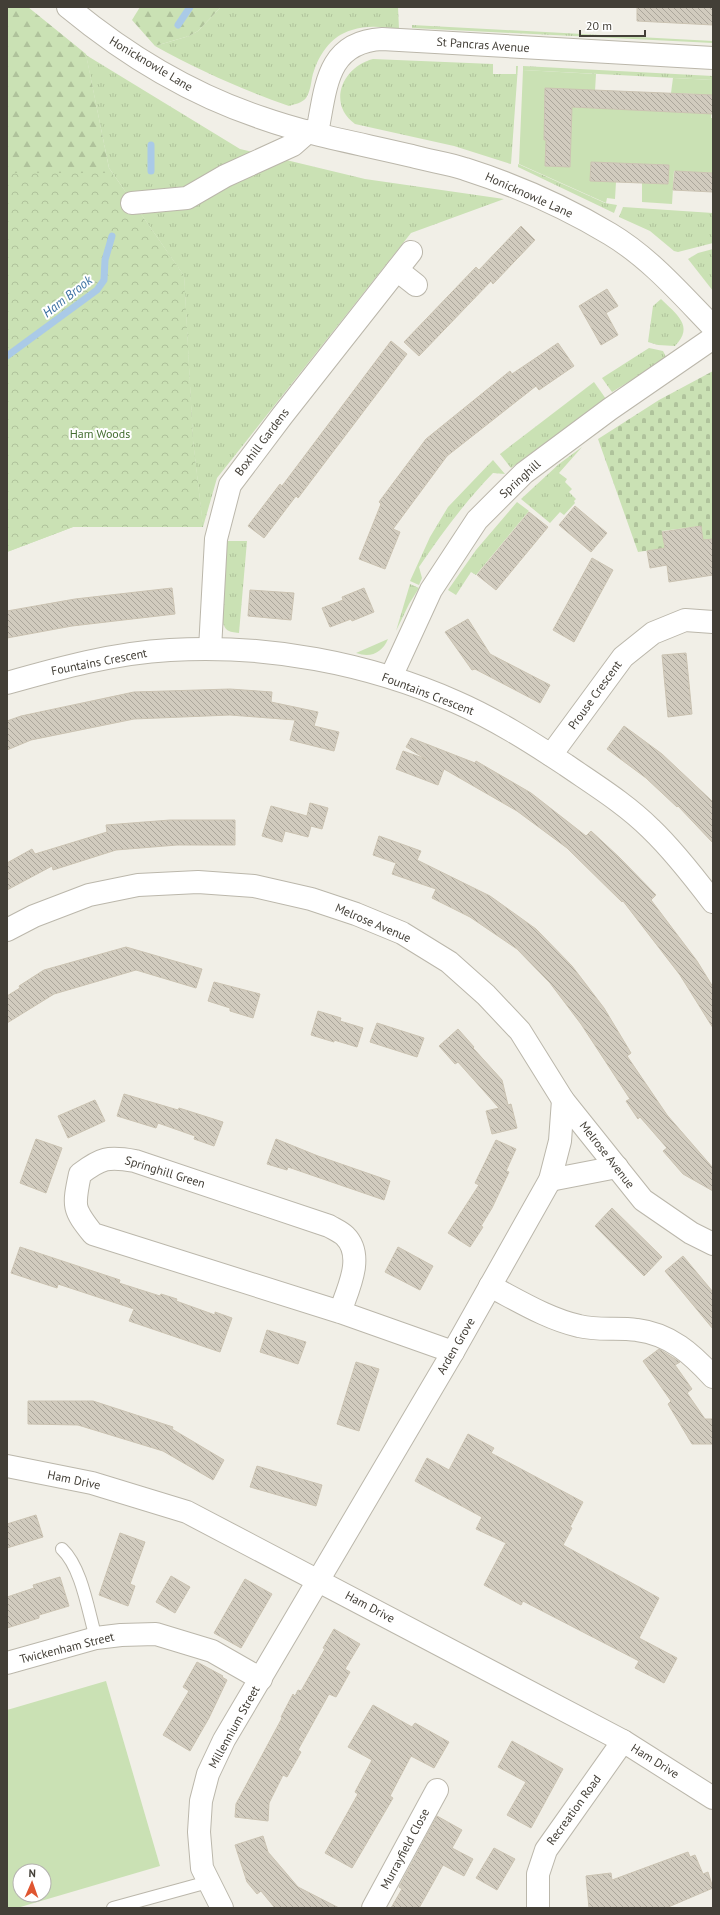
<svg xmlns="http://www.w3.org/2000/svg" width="720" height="1915" viewBox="0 0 720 1915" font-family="'PT Sans',sans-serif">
  <defs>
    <pattern id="grass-tufts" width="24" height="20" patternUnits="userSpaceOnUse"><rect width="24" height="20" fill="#cae1b4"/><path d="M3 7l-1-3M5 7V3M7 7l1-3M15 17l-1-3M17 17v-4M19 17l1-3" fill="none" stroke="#afc29b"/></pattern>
    <pattern id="forest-firs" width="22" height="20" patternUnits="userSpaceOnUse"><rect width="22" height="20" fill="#cae1b4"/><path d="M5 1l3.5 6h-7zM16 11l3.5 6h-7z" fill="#afc29b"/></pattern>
    <pattern id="cemetery-stones" width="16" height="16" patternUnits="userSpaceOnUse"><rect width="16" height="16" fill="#cae1b4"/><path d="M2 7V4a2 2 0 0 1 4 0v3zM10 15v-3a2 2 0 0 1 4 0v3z" fill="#afc29b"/></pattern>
    <pattern id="park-crowns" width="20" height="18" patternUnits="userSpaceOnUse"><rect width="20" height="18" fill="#cae1b4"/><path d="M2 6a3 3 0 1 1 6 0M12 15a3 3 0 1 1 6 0" fill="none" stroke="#afc29b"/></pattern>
    <pattern id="building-back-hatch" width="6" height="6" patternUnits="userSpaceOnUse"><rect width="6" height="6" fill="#d1cbbe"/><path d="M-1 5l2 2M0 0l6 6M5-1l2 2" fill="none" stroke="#aba69b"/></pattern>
  </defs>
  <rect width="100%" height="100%" fill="#f1efe7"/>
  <g fill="url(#grass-tufts)">
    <path d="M221 7H398L399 29C383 27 367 25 352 30 330 36 317 57 312 78 311 84 310 92 306 98 302 103 295 104 289 106 243 90 198 70 155 46L189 36 198 31Z"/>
    <path d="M412 25 713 41V43L412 28Z"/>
    <path d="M86 55 240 149 365 179 504 199 411 233 217 478 203 527 193 441 184 276 109 168Z"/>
    <path d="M373 59 493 64V74H516V66H518L511 164 454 146 355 124C327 104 342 67 373 59Z"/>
    <path d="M523 66 713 76V80L523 70Z"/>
    <path d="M518 164 605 203 617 205 614 213 518 167Z"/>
    <path d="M623 207 713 213V243L678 252 674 251 650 231 619 217Z"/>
    <path d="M713 249V291L688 259 698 253Z"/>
    <path d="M661 299C676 314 695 326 675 346L658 345 648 342 653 306Z"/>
    <path d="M649 348 663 351 666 357 664 360 612 392 602 378Z"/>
    <path d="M594 382 606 399 511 468 500 454Z"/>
    <path d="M582 447 559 473 567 479 565 482 572 489 569 492 576 499 574 501 575 503 564 515 560 512 550 523 521 499 559 464Z"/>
    <path d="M493 460 505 474 493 473C465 502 442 533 419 567L422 578 419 585 410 581 430 537 448 507Z"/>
    <path d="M517 502 529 511 476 575 471 572 456 595 448 590 476 550Z"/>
    <path d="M227 541H247L239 633C228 632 225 631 222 620Z"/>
    <path d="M410 584 419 588 409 604 396 631Z"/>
    <path d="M388 639C382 653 371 658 356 653Z"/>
  </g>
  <g fill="url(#forest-firs)">
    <path d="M7 7H28L86 54 109 168 184 276 193 441 203 527H73L7 552Z"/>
    <path d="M140 7H221L198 31 189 36 155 46 132 20Z"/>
  </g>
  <path fill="url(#cemetery-stones)" d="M713 371V539L703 540 701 526 662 531 665 548 638 552 598 439 659 400Z"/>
  <path fill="url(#park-crowns)" d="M7 173H112L184 276 193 441 203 527H73L7 552Z"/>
  <g fill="#cae1b4" fill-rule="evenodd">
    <path d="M523 70 596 74 594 108 695 113 696 94 671 93 673 78 713 80 711 118H713V173L674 171 672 204 642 202V183L668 184 669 165 591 162 590 180 616 182 615 199 607 198 606 203 519 164ZM545 88 571 142 570 167 545 166 546 140 544 139Z"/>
    <path d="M106 1681 160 1866 17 1908H7V1710ZM20 1871H44V1895H20Z"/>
  </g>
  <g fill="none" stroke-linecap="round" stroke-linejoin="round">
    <g stroke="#aacae7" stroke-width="7">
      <path d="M178 25 190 7"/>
      <path d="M151 171V145"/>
      <path d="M7 356 97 290 104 280 105 260 112 236"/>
    </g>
  </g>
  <g fill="url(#building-back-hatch)" stroke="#cbc3b2">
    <path d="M637 7H713V25L637 21Z"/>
    <path d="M545 88 713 95V114L572 107 570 167 545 166 546 140H544Z"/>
    <path d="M591 162 669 165 668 184 590 181Z"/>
    <path d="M675 171 713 173V192L673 190Z"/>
    <path d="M521 226 535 240 493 284 491 281 419 356 404 342 476 267 479 270Z"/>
    <path d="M607 289 618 306 606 313 618 335 601 345 579 306Z"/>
    <path d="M391 341 407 354 298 498 296 496 264 538 248 526 280 484 282 486Z"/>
    <path d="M558 343 574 366 539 390 536 386 447 456 393 529 400 532 385 569 359 559 381 504 379 502 426 439 510 371 512 374Z"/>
    <path d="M575 506 607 533 591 552 559 525Z"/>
    <path d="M529 512 548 527 496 590 477 575Z"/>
    <path d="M701 526 703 540 713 539V575L669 582 667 565 650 568 647 551 665 548 662 532Z"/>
    <path d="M592 558 613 570 574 642 553 630Z"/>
    <path d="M172 588 175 614 72 626 7 638V611L75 599Z"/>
    <path d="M364 588 374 612 352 621 351 619 330 627 322 608 343 600 342 597Z"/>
    <path d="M250 590 294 593 291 620 248 616Z"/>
    <path d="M468 619 490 654 550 685 540 703 475 669 472 670 445 632Z"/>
    <path d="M686 653 692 714 668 717 662 655Z"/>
    <path d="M230 689 272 692 271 702 318 712 314 726 339 732 334 751 290 740 295 720 230 715 134 719 31 740 7 750V721L21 716 134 692Z"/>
    <path d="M624 726 662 754 713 802V843L678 806 677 807 646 778 607 749Z"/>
    <path d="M411 738 475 763 476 761 531 793 586 836 591 831 619 857 656 895 651 900 697 961 713 987V1028L680 975 623 901 622 902 567 848 517 811 444 769 438 785 396 769 403 751 426 759 406 747Z"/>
    <path d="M310 803 328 808 322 829 311 826 308 837 285 831 282 842 262 836 271 806 307 816Z"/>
    <path d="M170 820H235V845H177L116 850 53 870 52 866 7 890V863L32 849 35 854 107 832 106 825Z"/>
    <path d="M379 836 421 851 417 860 490 896 536 929 572 966 604 1008 631 1053 627 1056 667 1115 713 1168V1191L683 1174 663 1151 667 1148 640 1117 638 1119 626 1101 630 1099 581 1024 550 983 517 949 470 917 432 898 436 889 392 874 396 863 373 855Z"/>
    <path d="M126 947 202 969 196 988 136 970 54 994 7 1023V996L20 988 19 986 44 970Z"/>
    <path d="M214 982 260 994 253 1018 230 1011V1008L208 1001Z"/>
    <path d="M318 1011 341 1018 340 1021 363 1028 357 1047 334 1040V1042L311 1035Z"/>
    <path d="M377 1023 424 1038 417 1057 370 1042Z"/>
    <path d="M458 1029 474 1047 473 1048 502 1080 508 1105 511 1104 517 1128 492 1134 486 1111 499 1108 458 1062 455 1064 439 1046Z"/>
    <path d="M124 1094 178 1110 179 1108 223 1122 214 1146 194 1139 195 1136 158 1123 156 1128 117 1116Z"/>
    <path d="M95 1100 105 1121 68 1138 58 1116Z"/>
    <path d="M36 1139 62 1148 46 1193 20 1183Z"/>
    <path d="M276 1139 318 1156 390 1181 384 1200 288 1167 287 1170 267 1164Z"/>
    <path d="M496 1140 516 1149 506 1171 509 1172 492 1208 481 1226 483 1227 470 1247 448 1233 479 1185 475 1183Z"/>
    <path d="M612 1208 662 1257 644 1276 595 1226Z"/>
    <path d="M20 1247 120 1280 119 1283 160 1296 161 1294 177 1299 176 1301 215 1315V1312L232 1318 220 1352 129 1321 134 1309 58 1284 57 1288 11 1273Z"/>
    <path d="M398 1247 433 1266 420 1290 385 1272Z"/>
    <path d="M683 1256 713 1292V1329L665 1271Z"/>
    <path d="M267 1330 306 1342 298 1364 260 1352Z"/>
    <path d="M659 1349 680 1362 675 1365 692 1389 687 1393 705 1419H713V1444H692L668 1404 671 1401 643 1361Z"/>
    <path d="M356 1362 379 1369 359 1431 337 1424Z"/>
    <path d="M28 1401H93L173 1427 172 1429 224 1460 213 1480 163 1451 78 1425 28 1424Z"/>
    <path d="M468 1434 494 1448 491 1453 583 1502 570 1527 572 1528 563 1545 659 1598 639 1638 677 1658 664 1683 635 1668 639 1661 523 1601 521 1605 484 1585 506 1543 476 1529 482 1517 415 1481 427 1458 449 1470Z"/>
    <path d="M257 1466 322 1485 316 1506 250 1487Z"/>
    <path d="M36 1515 43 1537 7 1548V1524Z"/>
    <path d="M120 1533 145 1542 130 1584 135 1586 128 1606 99 1595Z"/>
    <path d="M171 1576 190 1587 175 1613 156 1602Z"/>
    <path d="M60 1577 69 1606 39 1615V1618L7 1628V1597L34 1588 33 1585Z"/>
    <path d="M245 1579 272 1594 241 1648 214 1633Z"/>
    <path d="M334 1629 360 1644 345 1669 350 1672 336 1697 329 1694 298 1750 301 1752 287 1777 283 1775 269 1803 268 1821 235 1817 236 1804 282 1718 281 1717 293 1694 295 1696 298 1690 301 1691 325 1649 323 1648Z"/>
    <path d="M197 1662 223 1676 222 1677 227 1680 209 1718 190 1751 163 1735 189 1691 183 1687Z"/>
    <path d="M373 1705 412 1727 415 1723 449 1742 434 1768 411 1756 390 1796 393 1798 352 1868 325 1853 358 1794 355 1792 372 1760 348 1747Z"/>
    <path d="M512 1741 563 1769 531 1828 507 1815 526 1782 498 1767Z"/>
    <path d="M437 1816 462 1830 452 1848 473 1859 464 1876 443 1865 419 1908H391L402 1889 399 1887Z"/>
    <path d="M263 1836 268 1852 298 1887 339 1908H275L261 1891 257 1894 247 1882 235 1845Z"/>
    <path d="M494 1848 515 1859 497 1890 476 1878Z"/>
    <path d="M688 1852 690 1857 695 1855 703 1874 708 1872 713 1888 666 1908H589L586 1876 611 1873 612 1880Z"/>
  </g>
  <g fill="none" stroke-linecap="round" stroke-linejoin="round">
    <defs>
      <g id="service">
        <path d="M62 1549C82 1568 88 1611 96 1638"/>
        <path d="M113 1908 208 1882"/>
      </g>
      <g id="minor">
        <path d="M317 133C326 88 326 42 382 39L713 58"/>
        <path d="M132 203 187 198 225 176 293 145 309 131"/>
        <path d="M397 270 416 285"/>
        <path d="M210 649 216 539 230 485 282 416 411 252"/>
        <path d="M391 677 431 590 477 520 524 473 610 409 713 338"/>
        <path d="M7 683C60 668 114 653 170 650 266 644 368 663 456 702 495 719 531 742 566 765 595 785 626 804 651 829 674 851 694 877 713 902"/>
        <path d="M551 755 623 657 653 633 685 620 713 622"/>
        <path d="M7 930 34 916 89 895 138 885 198 882 254 886 311 899 356 914 402 933 449 962 486 995 520 1031 563 1100 643 1200 691 1233 713 1244"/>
        <path d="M550 1180 617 1167"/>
        <path d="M490 1286C519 1301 548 1319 579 1326 598 1331 618 1327 637 1330 670 1334 692 1354 713 1377"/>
        <path d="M340 1312C348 1289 365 1256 345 1236 341 1232 334 1229 329 1226L135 1161C108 1156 101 1158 80 1174 73 1207 73 1209 93 1234L340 1312 453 1352"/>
        <path d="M7 1663 96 1638 121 1635 156 1634 212 1651 261 1679"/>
        <path d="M222 1908 202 1868 199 1832 201 1801 208 1774 224 1740 453 1352 550 1180 560 1141 563 1100"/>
        <path d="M373 1908 437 1790"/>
        <path d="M538 1908V1874L546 1850 623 1741"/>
      </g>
      <g id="tertiary">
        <path d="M68 7C126 55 190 94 262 118 310 135 362 144 412 156 429 161 448 163 465 169 515 185 565 207 610 234 650 258 681 294 713 327"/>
        <path d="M7 1466 92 1483 187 1512 623 1741 713 1798"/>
      </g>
    </defs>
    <use href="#service" stroke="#bbb7ab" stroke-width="14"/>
    <use href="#minor" stroke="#bbb7ab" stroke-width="24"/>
    <use href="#tertiary" stroke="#bbb7ab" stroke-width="24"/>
    <use href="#service" stroke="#fff" stroke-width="12"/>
    <use href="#minor" stroke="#fff" stroke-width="22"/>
    <use href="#tertiary" stroke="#fff" stroke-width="22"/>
  </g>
  <g text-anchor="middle" stroke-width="4" stroke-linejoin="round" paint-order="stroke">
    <g font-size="12" fill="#433f37" stroke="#fff">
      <text transform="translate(483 45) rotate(4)" y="4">St Pancras Avenue</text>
      <text transform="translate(151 64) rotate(31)" y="4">Honicknowle Lane</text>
      <text transform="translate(529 195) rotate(24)" y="4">Honicknowle Lane</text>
      <text transform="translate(262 442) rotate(-53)" y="4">Boxhill Gardens</text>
      <text transform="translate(520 479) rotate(-42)" y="4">Springhill</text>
      <text transform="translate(99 662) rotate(-11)" y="4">Fountains Crescent</text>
      <text transform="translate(428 694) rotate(21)" y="4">Fountains Crescent</text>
      <text transform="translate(595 695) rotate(-54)" y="4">Prouse Crescent</text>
      <text transform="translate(373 923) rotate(23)" y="4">Melrose Avenue</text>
      <text transform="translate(607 1155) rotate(52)" y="4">Melrose Avenue</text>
      <text transform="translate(165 1172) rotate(17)" y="4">Springhill Green</text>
      <text transform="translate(456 1346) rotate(-60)" y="4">Arden Grove</text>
      <text transform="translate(74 1480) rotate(12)" y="4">Ham Drive</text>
      <text transform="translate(370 1607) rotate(28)" y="4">Ham Drive</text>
      <text transform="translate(67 1648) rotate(-14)" y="4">Twickenham Street</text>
      <text transform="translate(234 1727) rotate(-61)" y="4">Millennium Street</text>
      <text transform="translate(655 1761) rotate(32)" y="4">Ham Drive</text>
      <text transform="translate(574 1810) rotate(-54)" y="4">Recreation Road</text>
      <text transform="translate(405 1849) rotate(-62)" y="4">Murrayfield Close</text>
    </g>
    <g font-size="12" fill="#446e31" stroke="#fff">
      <text x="100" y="438">Ham Woods</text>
    </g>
    <g font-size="13" font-style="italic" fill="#3d71a2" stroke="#fff">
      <text transform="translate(67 296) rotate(-38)" y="5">Ham Brook</text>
    </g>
  </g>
  <rect width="720" height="1915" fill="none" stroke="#433f37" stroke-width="16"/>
  <g transform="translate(32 1883) rotate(2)"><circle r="19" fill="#ffffff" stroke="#b4b2af"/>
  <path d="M0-3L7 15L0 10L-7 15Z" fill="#df5530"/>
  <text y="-6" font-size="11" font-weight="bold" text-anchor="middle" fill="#433f37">N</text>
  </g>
  <path d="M580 30v6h65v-6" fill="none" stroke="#433f37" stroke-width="2"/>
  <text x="586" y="30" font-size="12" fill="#433f37" stroke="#ffffff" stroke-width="3" paint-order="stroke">20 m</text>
</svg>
